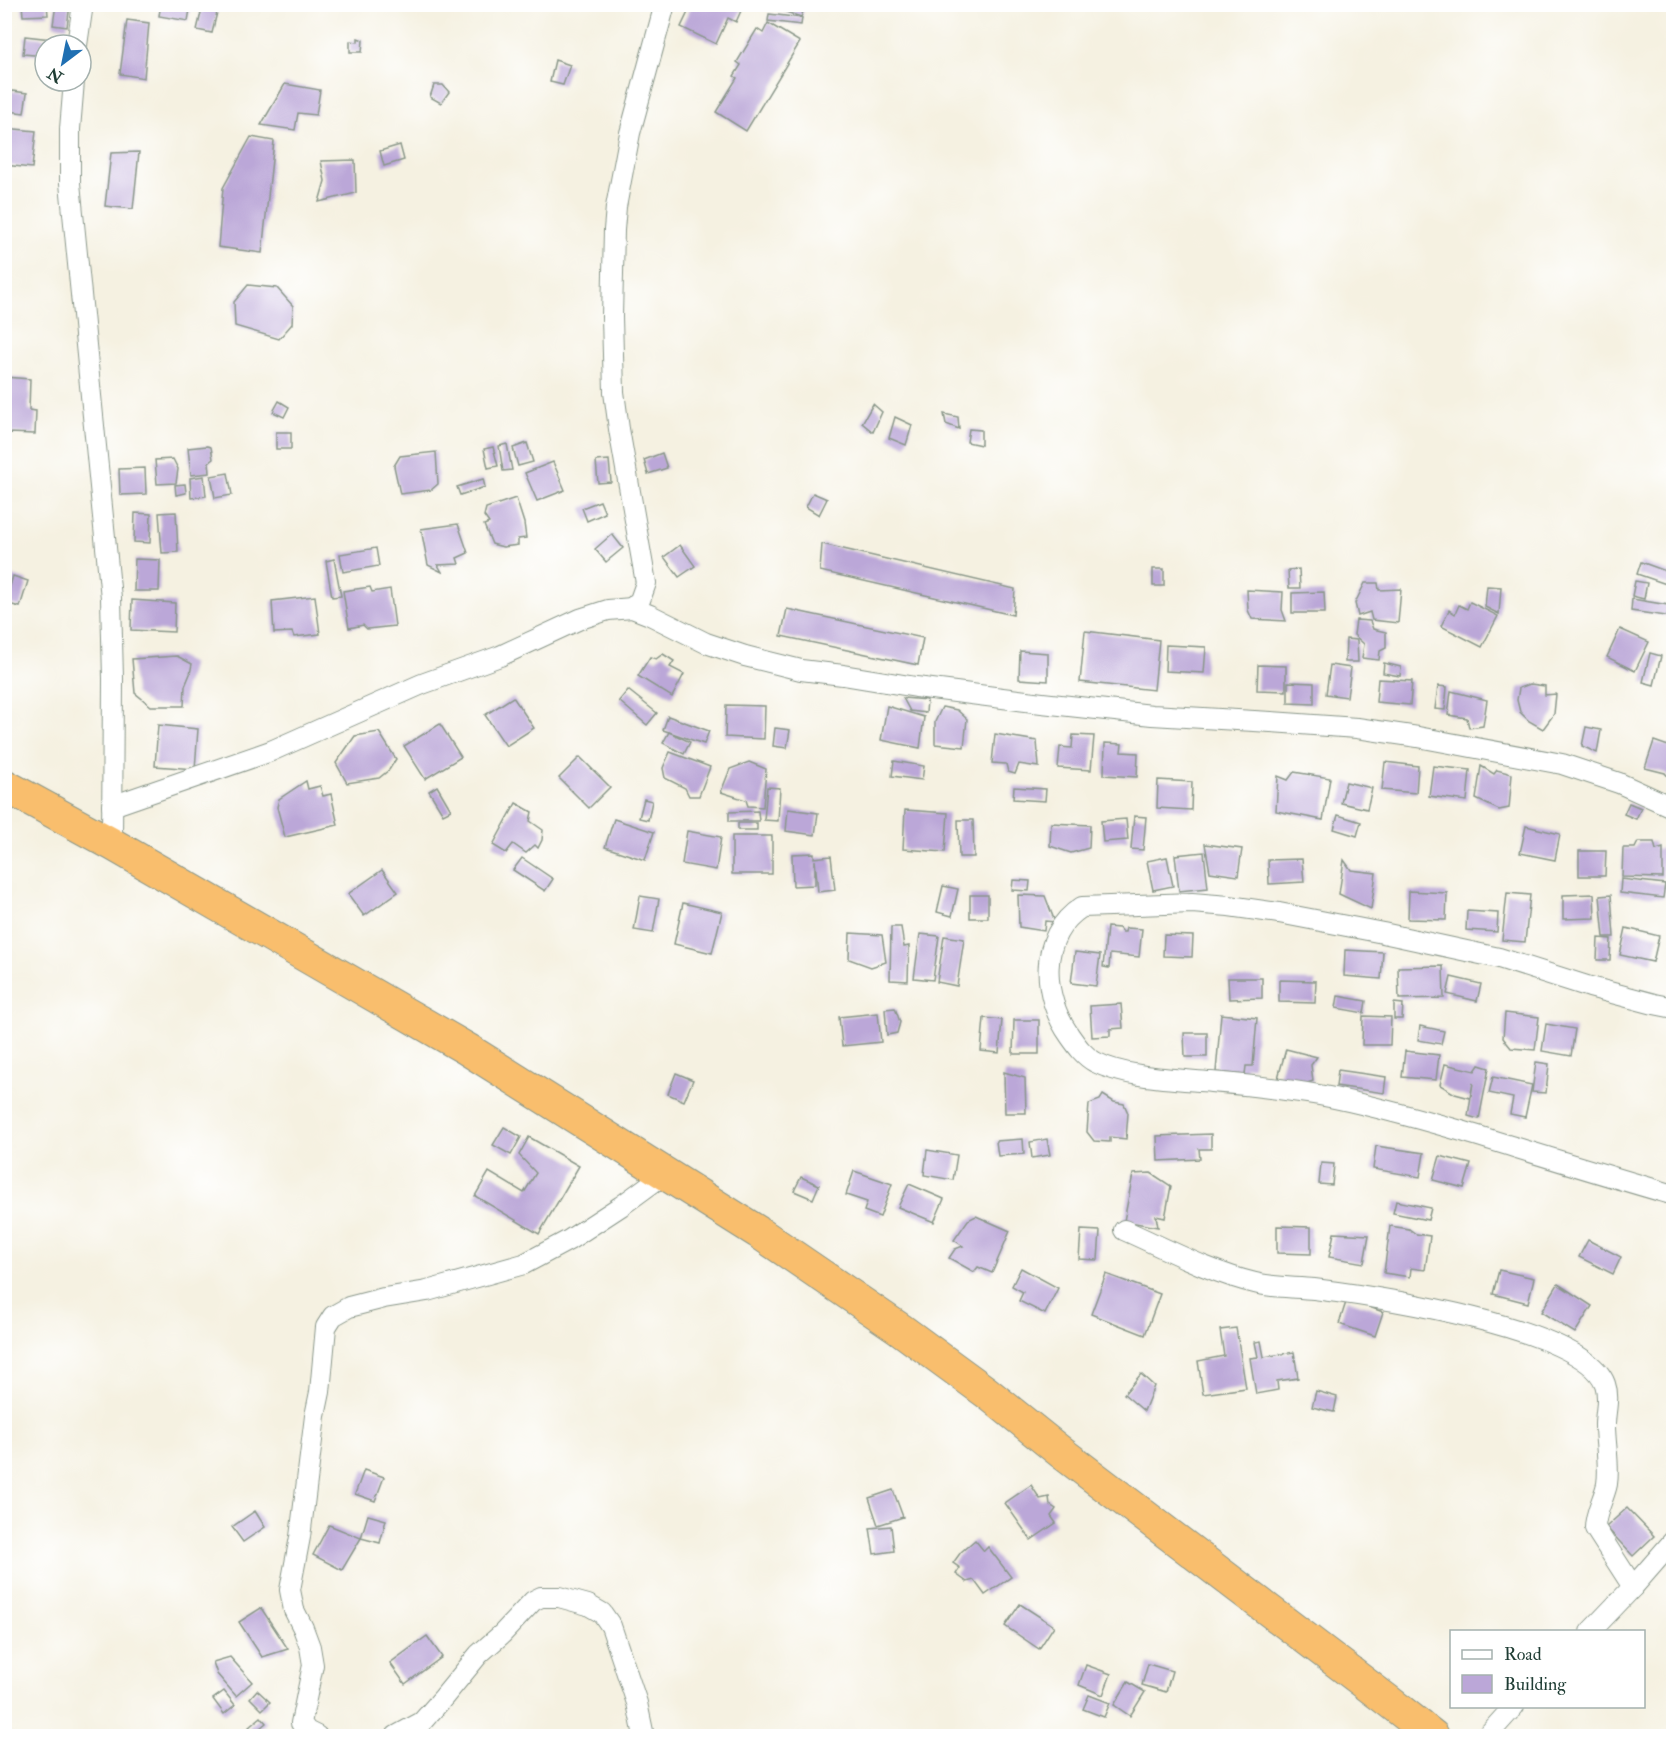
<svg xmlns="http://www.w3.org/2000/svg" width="1678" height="1741" viewBox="0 0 1678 1741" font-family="'IM FELL Double Pica',serif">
  <rect width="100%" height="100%" fill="#fff"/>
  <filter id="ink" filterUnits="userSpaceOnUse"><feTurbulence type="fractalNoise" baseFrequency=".0167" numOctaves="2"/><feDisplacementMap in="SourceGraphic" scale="12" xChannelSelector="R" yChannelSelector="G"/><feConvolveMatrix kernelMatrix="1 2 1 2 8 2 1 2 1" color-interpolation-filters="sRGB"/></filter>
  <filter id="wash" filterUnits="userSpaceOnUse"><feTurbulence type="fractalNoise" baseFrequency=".008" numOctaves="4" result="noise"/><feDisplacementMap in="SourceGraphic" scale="24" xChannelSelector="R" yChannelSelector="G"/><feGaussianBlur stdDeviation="1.35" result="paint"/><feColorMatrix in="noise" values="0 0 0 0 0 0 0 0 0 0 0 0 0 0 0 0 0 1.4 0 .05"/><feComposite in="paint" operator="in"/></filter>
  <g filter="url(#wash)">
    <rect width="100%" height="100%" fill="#f5f1e1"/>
    <g id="blocks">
      <g fill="#bba7d8">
        <path d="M22 4H47L48 15 23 16Z"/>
        <path d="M56 4H70L67 27 53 25Z"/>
        <path d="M161 4H191L188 21 159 16Z"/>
        <path d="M203 4H219L212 33 197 30Z"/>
        <path d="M692 4H744L736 22 728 18 716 44 681 27Z"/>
        <path d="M782 4H806L801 17 780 10Z"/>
        <path d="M769 14 802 18 801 25 768 21Z"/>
        <path d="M127 20 149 23 144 78 120 74Z"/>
        <path d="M768 23 800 42 746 131 716 112 737 78 734 76 741 65 737 62 757 29 763 33Z"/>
        <path d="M25 36 51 39 50 45H45V56L23 54Z"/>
        <path d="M358 38 363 40 362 52H350V41L358 42Z"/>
        <path d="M555 60 570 65 563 85 550 82Z"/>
        <path d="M285 84 320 90 316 115 298 113 295 130 261 125Z"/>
        <path d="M434 85H443L449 92 441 103 430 97Z"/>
        <path d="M12 91 27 93 24 113 9 111Z"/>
        <path d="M4 128 36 131 32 168 4 165Z"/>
        <path d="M251 137 274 141 262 253 218 247 223 188Z"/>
        <path d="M400 145 404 160 384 166 380 151Z"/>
        <path d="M139 152 133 209 105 206 111 153Z"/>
        <path d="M355 160 356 193 319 202 325 181 321 161Z"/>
        <path d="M248 285 277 288 293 306 292 324 279 339 235 326 234 302Z"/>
        <path d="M4 377 30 379 29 410 36 411 35 434 9 433 8 453H4Z"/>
        <path d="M279 401 289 407 284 417 273 412Z"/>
        <path d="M873 404 882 412 873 432 862 423Z"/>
        <path d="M944 414 958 417 959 429 946 424Z"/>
        <path d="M895 417 912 425 906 445 889 438Z"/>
        <path d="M969 429 981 430V445L967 442Z"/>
        <rect x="276" y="432" width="15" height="17"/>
        <path d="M527 443 533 462 518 466 513 448Z"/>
        <path d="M507 444 512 470 503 471 499 446Z"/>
        <path d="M207 446 211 447 213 459 209 462 210 473 191 475 188 448Z"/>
        <path d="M493 447 498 466 488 468 484 449Z"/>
        <path d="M436 452 438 484 431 490 400 494 394 466 400 456Z"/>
        <path d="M662 453 667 468 648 474 644 460Z"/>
        <path d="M173 459 178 469 176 483 157 484 155 460Z"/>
        <path d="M609 460 611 482 598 483 596 461Z"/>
        <path d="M553 462 565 490 537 501 525 473Z"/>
        <path d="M145 468 146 494 120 495 119 469Z"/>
        <path d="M228 473 232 495 215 498 211 476Z"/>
        <path d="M204 476 206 496 191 498 190 478Z"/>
        <path d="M483 479 485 487 460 495 457 487Z"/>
        <path d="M185 484 186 493 176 495 175 485Z"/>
        <path d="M813 493 827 499 819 515 806 507Z"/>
        <path d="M516 498 524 523 526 538 518 539V545L503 547 492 544 484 525 489 523 484 516 486 508Z"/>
        <path d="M600 501 605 513 587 521 582 508Z"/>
        <path d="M176 512 178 552 162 553 159 513Z"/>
        <path d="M135 513 151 514 150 543 134 542Z"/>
        <path d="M458 524 468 553 457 558 459 564 438 565 442 572 428 565 421 529Z"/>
        <path d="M612 534 623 548 606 562 595 549Z"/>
        <path d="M822 544 1015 589 1013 615 820 571Z"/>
        <path d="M680 545 695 566 679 577 664 557Z"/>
        <path d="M376 548 379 566 343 572 340 554Z"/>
        <path d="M135 559 160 560 159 591H134Z"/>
        <path d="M334 559 341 596 332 597 326 561Z"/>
        <path d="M1641 562 1674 574 1672 586 1637 574Z"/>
        <rect x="1153" y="569" width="11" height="17"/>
        <path d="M1299 569 1300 588H1289L1288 570Z"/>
        <path d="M13 576 28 581 20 607 5 603Z"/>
        <path d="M1635 581 1647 583 1644 599 1632 596Z"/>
        <path d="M1365 583H1378L1379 590 1401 589 1398 623 1372 620 1370 612 1358 616 1355 603Z"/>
        <path d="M1487 586 1501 587 1499 614 1485 607Z"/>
        <path d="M370 587 372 592 390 589 395 626 367 629 363 625 349 628 343 591Z"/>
        <path d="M1247 590 1283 592 1282 610 1286 621 1252 619 1248 610Z"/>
        <path d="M1324 592 1325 613H1292V593Z"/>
        <path d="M315 596 320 634 294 637 292 632 274 633 272 601Z"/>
        <path d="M1632 599 1674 606 1673 617 1631 611Z"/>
        <path d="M132 600 175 603 174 632 131 630Z"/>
        <path d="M1470 602 1498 616 1482 647 1441 626 1449 610 1455 614 1459 605 1467 609Z"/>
        <path d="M787 609 923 638 918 665 781 636Z"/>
        <path d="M1356 620 1370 621 1373 629 1386 632V648L1380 651 1379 660 1362 658 1364 644 1354 635Z"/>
        <path d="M1620 629 1649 642 1635 671 1607 657Z"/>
        <path d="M1085 631 1159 640 1154 690 1080 682Z"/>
        <path d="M1346 639 1357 640 1358 662H1345Z"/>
        <path d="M1166 645 1206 647 1204 673 1165 671Z"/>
        <path d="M1020 651 1048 653V681L1019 679Z"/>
        <path d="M1650 653 1661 656 1654 685 1643 682Z"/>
        <path d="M663 654 674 661 670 667 684 674 672 697 638 676 650 657 656 659Z"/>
        <path d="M177 656 192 664 190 674 185 686 184 706H151L135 693 132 659Z"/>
        <path d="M1384 663 1401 667 1400 676 1383 673Z"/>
        <path d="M1258 665 1286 666V691L1257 690Z"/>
        <path d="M1330 665 1351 668 1347 697 1326 694Z"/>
        <path d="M1378 679 1412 681 1410 705 1376 702Z"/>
        <path d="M1288 682 1314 683V704L1288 703Z"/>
        <path d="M1530 684 1545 686V695L1556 694 1554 714 1543 729 1529 721 1520 712 1517 700 1519 688Z"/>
        <path d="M1438 686 1447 687 1445 710 1435 709Z"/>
        <path d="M628 690 657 713 647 725 619 701Z"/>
        <path d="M1451 691 1487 700 1483 726 1469 728 1467 718 1448 715Z"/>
        <path d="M513 697 534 728 506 746 485 715Z"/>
        <path d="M903 698 927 700 926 713 910 711Z"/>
        <path d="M726 705 765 706 764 739 725 737Z"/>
        <path d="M887 706 924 717 920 748 881 740Z"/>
        <path d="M942 707 957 710 967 719 964 747 935 744V722Z"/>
        <path d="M668 716 709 731 704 744 663 730Z"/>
        <path d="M440 724 461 757 425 779 404 746Z"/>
        <path d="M158 725 198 729 195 769 155 766Z"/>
        <path d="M1586 727 1601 730 1597 753 1582 746Z"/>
        <path d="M775 728 790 730 787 748 773 746Z"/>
        <path d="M379 732 396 759 389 770 379 778 347 783 336 763 355 736Z"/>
        <path d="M669 732 690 742 684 754 663 743Z"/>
        <path d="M995 734 1037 741 1039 767 1019 764 1015 774 1008 772 1006 764 992 763Z"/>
        <path d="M1073 735 1094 736 1091 770 1058 768 1060 747 1072 748Z"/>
        <path d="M1654 741 1674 748V784L1665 773 1645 768Z"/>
        <path d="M1105 743 1122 744 1121 752 1138 753 1137 777 1104 775Z"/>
        <path d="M670 752 710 767 699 796H689L685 788 665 778 663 768Z"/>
        <path d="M580 757 610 787 589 808 559 778Z"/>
        <path d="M894 761 924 766 922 780 892 776Z"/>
        <path d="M749 762 766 769 763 807 748 806 746 800 721 792 730 769Z"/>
        <path d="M1385 762 1418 766 1416 793 1382 790Z"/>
        <path d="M1433 766 1470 770 1467 801 1429 796Z"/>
        <path d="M1481 766 1494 774 1497 770 1512 774 1509 808 1499 810 1476 799Z"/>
        <path d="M1294 772 1330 778 1323 820 1276 811 1278 776 1288 780Z"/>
        <path d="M1158 780 1192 782 1191 810 1157 808Z"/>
        <path d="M306 781 308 789 320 786 323 796 331 794 338 825 285 837 277 807 279 799Z"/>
        <path d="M1346 782 1372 788 1367 809 1341 803Z"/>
        <path d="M437 786 451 810 443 814 429 791Z"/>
        <path d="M767 787 780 788 778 821 764 820Z"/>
        <path d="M1014 787 1046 789 1045 801 1013 799Z"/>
        <path d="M644 799 652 801 648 820 639 818Z"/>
        <path d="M516 803 532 812 530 821 543 830 542 840 538 848 535 845 526 853 513 844 506 853 493 845Z"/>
        <path d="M1629 803 1641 808 1636 819 1624 814Z"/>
        <path d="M788 809 818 813 815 835 786 831Z"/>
        <path d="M905 810 948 813 945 852 903 849Z"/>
        <path d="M758 811 759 821H729V812Z"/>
        <path d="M1338 815 1361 822 1357 836 1334 829Z"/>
        <path d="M1134 816 1146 817 1143 850 1131 849Z"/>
        <path d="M614 819 654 832 645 860 605 847Z"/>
        <path d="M1126 819 1128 840 1103 842 1101 821Z"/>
        <path d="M958 820H973L974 857H959Z"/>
        <rect x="738" y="823" width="19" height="7"/>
        <path d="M1051 823 1090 825 1089 848 1071 853 1050 846Z"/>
        <path d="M1526 826 1560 834 1555 860 1520 853Z"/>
        <path d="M687 831 721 837 716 870 682 864Z"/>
        <rect x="732" y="836" width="40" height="38"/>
        <path d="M1638 842H1654L1656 850 1663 848V878L1622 877 1623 848H1635Z"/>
        <path d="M1205 844 1242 849 1238 876 1210 872Z"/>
        <path d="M1579 851H1606L1605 876H1579Z"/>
        <path d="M1204 852 1208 888 1179 891 1175 855Z"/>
        <path d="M814 853V858L831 856 835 890 818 892 815 860V885L793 886 792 854Z"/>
        <path d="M1167 857 1173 886 1153 890 1147 861Z"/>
        <path d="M522 858 553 879 545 891 513 870Z"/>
        <path d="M1302 859 1304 882 1269 884 1268 860Z"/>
        <path d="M1344 860 1351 870 1376 873 1371 909 1339 894Z"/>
        <path d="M382 870 398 892 364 916 348 894Z"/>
        <path d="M1621 879 1665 884 1663 898 1620 893Z"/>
        <path d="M1013 880 1030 881 1029 891 1012 890Z"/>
        <path d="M943 886 958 889 952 916 937 912Z"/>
        <path d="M1409 891 1447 893 1446 920 1408 919Z"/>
        <path d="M1507 893 1530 895 1525 942 1502 940Z"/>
        <path d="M1594 894 1595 918 1563 919V895Z"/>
        <rect x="970" y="895" width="18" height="23"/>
        <path d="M1018 895 1045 896 1055 922 1045 921 1044 931 1019 927Z"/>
        <path d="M1611 895 1614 937H1604L1600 896Z"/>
        <path d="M640 896 659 899 653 933 634 930Z"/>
        <path d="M683 903 722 912 712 953 674 944Z"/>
        <path d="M1467 911 1498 913 1497 932 1466 930Z"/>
        <path d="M891 927H901L904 947 909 946 908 981 890 980Z"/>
        <path d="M1107 927 1119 928 1122 932H1125L1126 928 1142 929 1139 957 1110 954 1109 968 1103 967Z"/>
        <path d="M1626 928 1659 936 1653 962 1620 955Z"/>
        <path d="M850 933 882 935 886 962 871 967 849 959Z"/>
        <path d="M920 934 939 936 933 980 914 978Z"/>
        <path d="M1164 935 1193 936 1192 957 1163 956Z"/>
        <path d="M944 936 964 939 957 986 937 982Z"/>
        <path d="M1598 938 1611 939 1610 960H1597Z"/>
        <path d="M1345 950 1383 952 1381 979 1344 976Z"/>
        <path d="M1075 952 1100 955 1096 986 1071 983Z"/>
        <path d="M1443 966 1444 998 1399 999 1398 967Z"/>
        <path d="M1451 977 1481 984 1477 1001 1447 994Z"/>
        <path d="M1228 978H1262V998L1229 999Z"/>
        <path d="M1279 980 1316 981 1315 1003 1279 1002Z"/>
        <path d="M1338 996 1366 1001 1364 1013 1336 1008Z"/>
        <path d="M1394 1003 1403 1004 1402 1019H1394Z"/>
        <path d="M1121 1004 1123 1028 1110 1029V1036L1092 1037 1090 1006Z"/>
        <path d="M895 1008 900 1022 897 1033 887 1035 885 1009Z"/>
        <path d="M878 1013 881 1042 842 1046 839 1017Z"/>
        <path d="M1505 1013 1539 1017 1535 1050 1511 1048 1503 1038Z"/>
        <path d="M1221 1014 1257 1018 1253 1066H1246L1245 1075 1216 1072Z"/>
        <path d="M1363 1016 1391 1017 1390 1045H1362Z"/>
        <path d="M984 1018 1002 1020 999 1053 981 1051Z"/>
        <path d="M1014 1020H1039V1054H1013Z"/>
        <path d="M1546 1024 1575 1029 1571 1056 1542 1051Z"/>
        <path d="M1420 1026 1444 1031 1441 1044 1418 1040Z"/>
        <path d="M1184 1033H1207V1057H1185Z"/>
        <path d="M1286 1049 1317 1057 1311 1065 1313 1081 1302 1085 1278 1078Z"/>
        <path d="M1405 1051 1439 1055 1436 1080 1402 1077Z"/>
        <path d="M1536 1062 1549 1064 1546 1093 1532 1092Z"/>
        <path d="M1445 1064 1475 1071 1479 1065 1489 1068 1479 1119 1468 1116 1473 1083 1470 1098 1455 1094 1440 1085Z"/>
        <path d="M1338 1070 1386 1077 1384 1093 1336 1086Z"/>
        <path d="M1004 1072 1025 1078 1026 1113H1005Z"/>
        <path d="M676 1073 693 1080 684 1101 668 1094Z"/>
        <path d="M1493 1077 1532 1085 1525 1117 1510 1114 1513 1098 1489 1093Z"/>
        <path d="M1103 1095 1114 1102 1124 1104 1128 1113 1126 1139 1110 1137V1142L1094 1141 1087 1132 1089 1104 1100 1100Z"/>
        <path d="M504 1127 521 1137 511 1155 493 1145Z"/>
        <path d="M1211 1134V1149H1199L1200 1159 1158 1161 1157 1136Z"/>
        <path d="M529 1137 579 1166 539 1234 475 1196 489 1172 524 1193 536 1173 519 1155Z"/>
        <path d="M1023 1139 1024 1154 998 1156 996 1141Z"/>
        <path d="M1047 1139 1050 1155 1032 1158 1030 1142Z"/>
        <path d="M1376 1146 1424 1153 1420 1177 1373 1169Z"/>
        <path d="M927 1150 957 1155 953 1180 924 1175Z"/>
        <path d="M1440 1156 1471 1164 1464 1188 1433 1180Z"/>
        <path d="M1321 1163 1334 1164 1332 1185 1319 1184Z"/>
        <path d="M854 1171 892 1184 880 1217 864 1211 867 1202 846 1195Z"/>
        <path d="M1151 1173 1171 1186 1165 1218 1156 1216 1158 1227 1124 1221 1133 1174Z"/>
        <path d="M801 1177 819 1185 813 1199 794 1191Z"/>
        <path d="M909 1184 944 1199 934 1222 898 1207Z"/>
        <path d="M1396 1201 1431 1208 1428 1220 1393 1213Z"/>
        <path d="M976 1216 1010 1231 992 1273 978 1267 974 1272 949 1258 955 1249 963 1246 954 1240 968 1220Z"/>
        <path d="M1277 1226 1311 1227V1254L1277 1253Z"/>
        <path d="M1390 1226 1409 1229 1416 1234 1430 1236 1425 1270 1411 1268 1410 1277 1384 1273Z"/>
        <path d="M1081 1230 1100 1231 1098 1260 1079 1259Z"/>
        <path d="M1334 1233 1369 1235 1364 1263 1329 1257Z"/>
        <path d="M1588 1240 1621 1257 1613 1274 1579 1257Z"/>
        <path d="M1021 1268 1058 1288 1045 1314 1019 1301 1023 1292 1012 1286Z"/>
        <path d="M1499 1270 1534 1278 1528 1303 1493 1294Z"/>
        <path d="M1106 1274 1160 1294 1145 1335 1091 1314Z"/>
        <path d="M1558 1284 1592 1306 1575 1333 1541 1312Z"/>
        <path d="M1347 1299 1383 1312 1375 1336 1339 1324Z"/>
        <path d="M1236 1328 1246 1388 1203 1394 1198 1361 1224 1356 1220 1330Z"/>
        <path d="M1261 1341 1264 1357 1294 1352 1298 1378 1277 1381 1278 1390 1256 1394 1250 1358 1258 1357 1255 1342Z"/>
        <path d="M1141 1374 1154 1386 1144 1411 1124 1394Z"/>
        <path d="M1316 1391 1337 1397 1334 1412 1312 1407Z"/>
        <path d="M364 1470 384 1477 375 1501 355 1494Z"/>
        <path d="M1031 1485 1040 1499 1049 1497 1050 1505 1056 1509 1051 1516 1056 1523 1031 1540 1005 1503Z"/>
        <path d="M893 1490 903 1517 878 1525 869 1498Z"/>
        <path d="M1627 1508 1654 1536 1633 1556 1606 1527Z"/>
        <path d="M255 1511 265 1527 243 1542 232 1527Z"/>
        <path d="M368 1515 386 1520 380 1543 361 1538Z"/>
        <path d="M329 1525 361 1538 342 1570 313 1555Z"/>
        <path d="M891 1526 894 1551 874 1554 870 1528Z"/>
        <path d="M975 1540 984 1551 988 1547 1011 1577 985 1595 974 1580 967 1582 956 1574 960 1568 953 1563 961 1552Z"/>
        <path d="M1020 1604 1054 1626 1039 1649 1005 1626Z"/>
        <path d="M261 1608 288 1649 262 1657 239 1622Z"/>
        <path d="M427 1636 442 1657 405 1684 390 1663Z"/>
        <path d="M230 1657 252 1682 236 1696 217 1674 213 1662Z"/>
        <path d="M1148 1664 1172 1671 1166 1692 1142 1685Z"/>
        <path d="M1086 1665 1111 1674 1103 1695 1079 1685Z"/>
        <path d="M1128 1682 1145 1692 1130 1716 1114 1705Z"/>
        <path d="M257 1690 270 1702 262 1710 250 1698Z"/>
        <path d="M224 1691 235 1705 224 1714 213 1699Z"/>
        <path d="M1089 1695 1110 1703 1104 1717 1083 1709Z"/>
        <path d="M261 1717 266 1723 254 1733 249 1727Z"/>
      </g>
    </g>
  </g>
  <g filter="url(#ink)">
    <use href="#blocks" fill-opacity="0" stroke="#8a978a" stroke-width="1.5"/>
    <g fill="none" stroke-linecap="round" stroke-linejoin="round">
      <defs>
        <g id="minor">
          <path d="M77 45 83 4"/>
          <path d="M74 81 70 129V183L111 598 113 679 112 844"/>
          <path d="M632 608 640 600 646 583 619 429 614 392 612 317 614 230 616 207 630 133 665 4"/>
          <path d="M112 806 271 751 422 684 500 656 580 619 608 610 632 608 650 615 706 643 745 656 801 670 843 675 916 687 1042 703 1152 715 1271 722 1357 728 1418 737 1562 764 1619 783 1674 808"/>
          <path d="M1674 1008 1654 1004 1590 987 1499 958 1383 933 1279 913 1229 906 1192 903 1082 907C1037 936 1042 997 1070 1036 1077 1046 1084 1056 1095 1062 1126 1078 1177 1079 1211 1082 1247 1085 1284 1089 1319 1095 1368 1104 1417 1118 1465 1132 1534 1153 1604 1175 1674 1195"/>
          <path d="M1124 1230C1167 1249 1209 1272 1255 1283 1274 1288 1295 1287 1314 1289 1371 1296 1585 1327 1605 1384 1610 1398 1605 1411 1605 1425 1605 1444 1610 1465 1607 1484 1604 1499 1595 1512 1595 1528L1633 1587"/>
          <path d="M1590 1632 1633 1587 1674 1540"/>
          <path d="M317 1736 307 1731 301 1723 313 1665 310 1647 303 1628 294 1610 290 1590 300 1537 315 1416 320 1392 326 1327 333 1316 349 1307 384 1298 427 1291 524 1264 569 1240 621 1206 666 1173"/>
          <path d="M396 1736 422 1722 443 1698 479 1654 502 1634 533 1601 541 1597H559L588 1605 602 1613 611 1626 637 1703 644 1736"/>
          <path d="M1487 1736 1514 1706"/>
        </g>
        <path id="trunk" d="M4 785 112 844 467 1049 758 1232 900 1329 986 1392 1062 1453 1387 1700 1433 1736"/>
      </defs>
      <use href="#minor" stroke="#8a978a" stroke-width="22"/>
      <use href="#trunk" stroke="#8a978a" stroke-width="34"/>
      <use href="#minor" stroke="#fff" stroke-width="20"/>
      <use href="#trunk" stroke="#f9be6d" stroke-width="32"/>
    </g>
  </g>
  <rect width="1678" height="1741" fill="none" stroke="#fff" stroke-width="24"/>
  <rect x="1450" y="1630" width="195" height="78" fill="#ffffff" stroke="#a5b1ae" stroke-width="1.5"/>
  <rect x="1462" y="1650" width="30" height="9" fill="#ffffff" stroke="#a5b1ae" stroke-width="1.5"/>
  <text x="1504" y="1660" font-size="18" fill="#1f3d34">Road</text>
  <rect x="1462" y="1675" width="30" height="18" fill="#bba7d8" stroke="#a5b1ae" stroke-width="1.5"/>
  <text x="1504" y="1690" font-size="18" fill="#1f3d34">Building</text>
  <g transform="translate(63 63) rotate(212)"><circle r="28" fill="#ffffff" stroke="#a5b1ae" stroke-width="1.5"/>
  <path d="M0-4.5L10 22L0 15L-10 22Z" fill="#1f6fb2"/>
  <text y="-9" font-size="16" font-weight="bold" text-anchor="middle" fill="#1f3d34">N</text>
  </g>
</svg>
